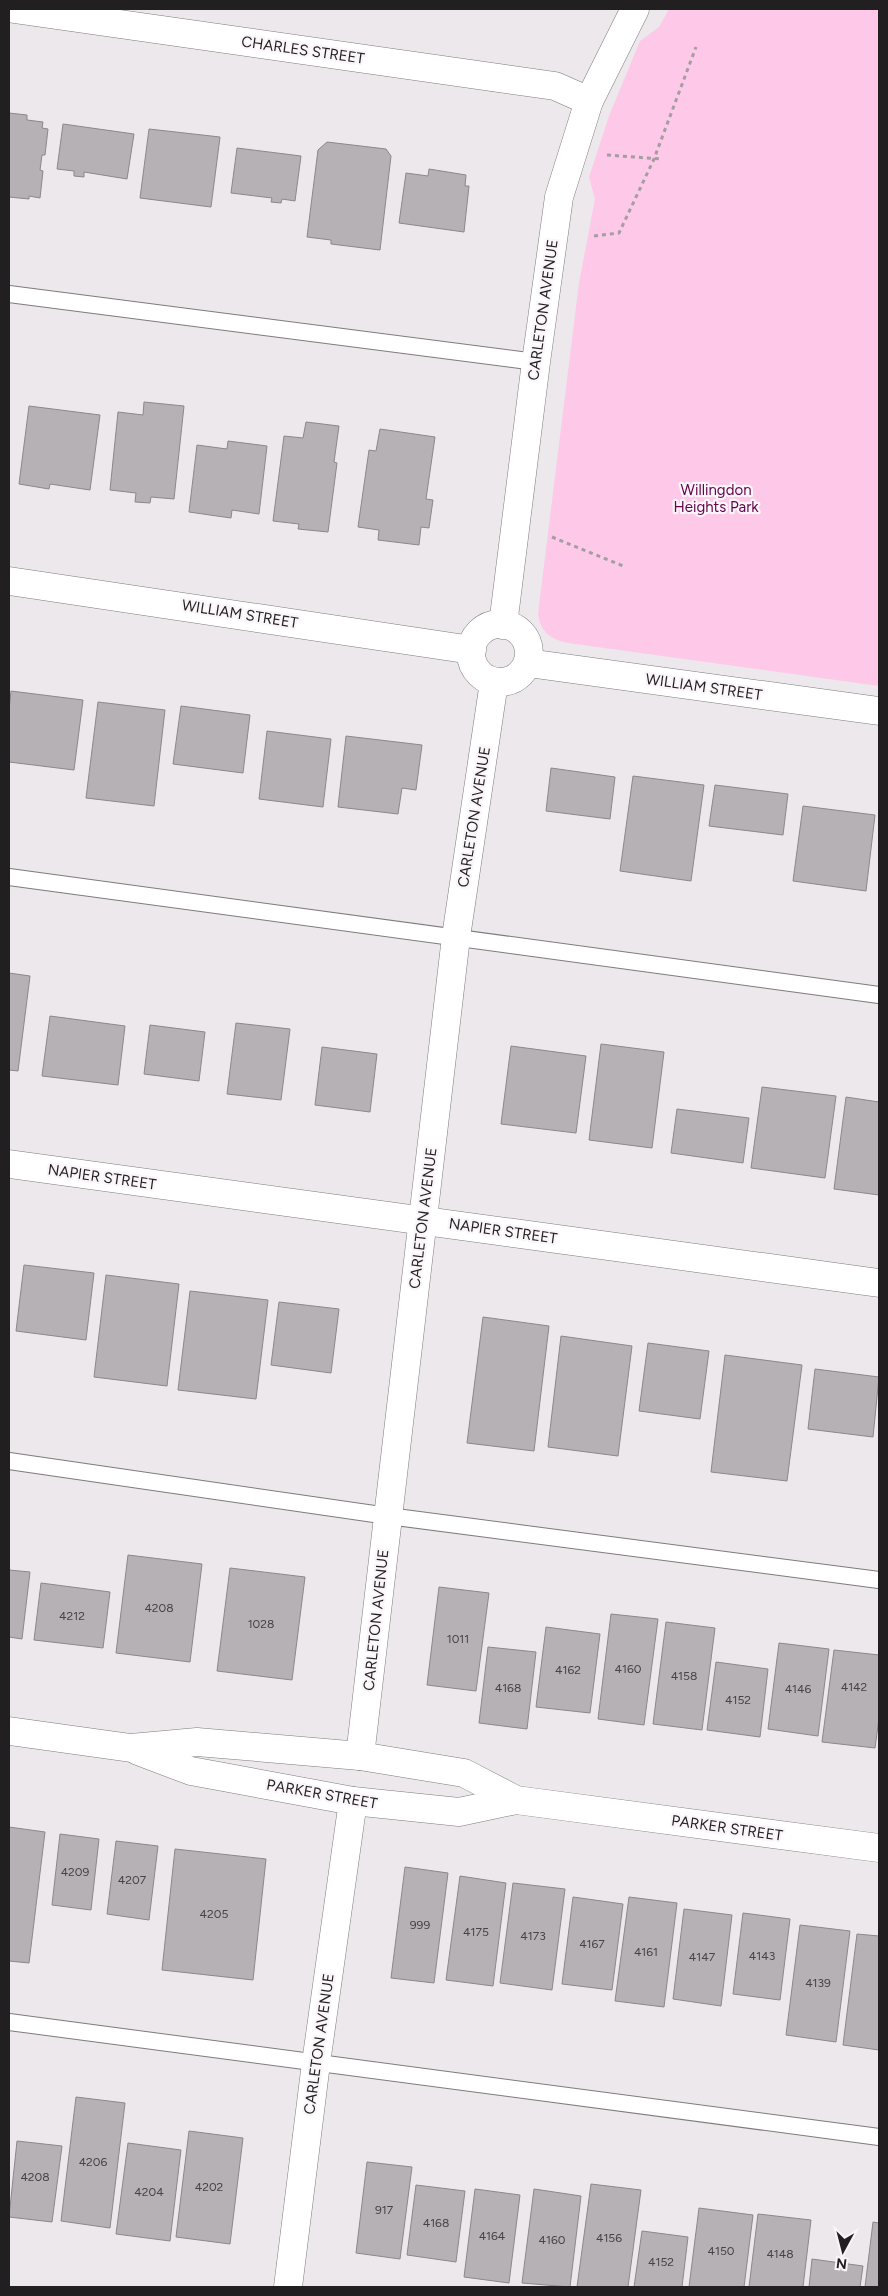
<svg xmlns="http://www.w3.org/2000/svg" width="888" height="2296" viewBox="0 0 888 2296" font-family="Figtree,sans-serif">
  <rect width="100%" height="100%" fill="#ede8eb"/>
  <path fill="#fec8e8" d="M669 9H879V686L568 643C551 639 541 633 538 614L579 283 595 199 589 177 609 116 640 41 659 27Z"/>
  <g fill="#b6b1b4" stroke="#8c878a">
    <path d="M9 113 27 115V120L43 122 42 128 48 129 45 155H42L40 170 43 171 40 198 29 196V199L9 197Z"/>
    <path d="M63 124 134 134 127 179 84 172V177L74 176V171L57 169Z"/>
    <path d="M149 129 220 137 211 207 140 198Z"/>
    <path d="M327 142 386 149 391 156 380 250 331 244V240L307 237 318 150Z"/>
    <path d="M237 148 301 156 295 201 282 199 281 203 271 202 272 198 231 193Z"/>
    <path d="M429 169 466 175 465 186H469L464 232 399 223 406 173 428 176Z"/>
    <path d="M144 402 184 406 174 499 151 497 150 503 135 502 136 493 110 490 118 412 143 415Z"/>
    <path d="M29 406 100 415 90 490 50 484 49 489 19 484Z"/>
    <path d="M306 422 339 426 334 462 337 463 328 532 298 529 299 524 273 521 284 436 303 438Z"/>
    <path d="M380 429 435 437 426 499 433 500 429 528 421 527 419 545 378 540 379 530 358 527 369 450 376 451Z"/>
    <path d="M228 441 267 446 259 514 232 510 231 518 189 512 197 445 227 449Z"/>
    <path d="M11 691 83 700 74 770 9 762V711Z"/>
    <path d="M98 702 165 710 154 806 86 798Z"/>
    <path d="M181 706 250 715 243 773 173 764Z"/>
    <path d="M267 731 331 739 323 807 259 799Z"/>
    <path d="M346 736 422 745 416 790 402 788 398 814 338 807Z"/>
    <path d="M551 768 615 777 610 819 546 811Z"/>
    <path d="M633 776 704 785 691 881 620 871Z"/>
    <path d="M715 785 788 794 783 835 709 826Z"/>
    <path d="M803 806 875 815 866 891 793 881Z"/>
    <path d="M9 973 30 976 18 1071 9 1070Z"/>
    <path d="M50 1016 125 1026 118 1085 42 1076Z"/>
    <path d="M236 1023 290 1029 281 1100 227 1094Z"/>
    <path d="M150 1025 205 1032 199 1081 144 1074Z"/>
    <path d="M601 1044 664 1052 652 1148 589 1140Z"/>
    <path d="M511 1046 586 1056 576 1133 501 1124Z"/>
    <path d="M322 1047 377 1054 370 1112 315 1105Z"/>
    <path d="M762 1087 836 1096 825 1178 751 1168Z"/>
    <path d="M846 1097 879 1102V1195L834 1189Z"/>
    <path d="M677 1109 749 1118 743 1163 671 1153Z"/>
    <path d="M24 1265 94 1273 86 1340 16 1331Z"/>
    <path d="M106 1275 179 1284 167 1386 94 1377Z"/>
    <path d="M190 1291 268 1300 256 1399 178 1390Z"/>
    <path d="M279 1302 339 1309 331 1373 271 1365Z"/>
    <path d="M483 1317 549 1326 534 1451 467 1443Z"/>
    <path d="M561 1336 632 1346 618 1456 548 1447Z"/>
    <path d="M648 1343 709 1351 700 1419 639 1411Z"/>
    <path d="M725 1355 802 1365 787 1481 711 1472Z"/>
    <path d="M815 1369 879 1377 873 1437 808 1429Z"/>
    <path d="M128 1555 202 1564 190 1662 116 1653Z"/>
    <path d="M230 1568 305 1577 292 1680 217 1671Z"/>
    <path d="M9 1570 30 1572 22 1639 9 1637Z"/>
    <path d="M41 1583 110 1592 103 1648 34 1640Z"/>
    <path d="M439 1587 489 1593 476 1691 427 1685Z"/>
    <path d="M611 1614 658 1619 644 1725 598 1719Z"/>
    <path d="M666 1622 715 1628 702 1730 653 1724Z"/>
    <path d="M546 1627 600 1634 590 1713 536 1707Z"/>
    <path d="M779 1643 829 1649 818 1736 768 1729Z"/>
    <path d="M488 1647 536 1652 527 1729 479 1723Z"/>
    <path d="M834 1650 879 1655V1718L875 1748 822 1742Z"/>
    <path d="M716 1662 768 1669 760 1737 707 1730Z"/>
    <path d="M9 1827 45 1832 29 1963 9 1961Z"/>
    <path d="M60 1834 99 1839 91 1910 52 1905Z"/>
    <path d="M116 1841 158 1846 149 1920 107 1914Z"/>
    <path d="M175 1849 266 1859 253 1980 162 1970Z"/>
    <path d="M405 1867 448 1873 434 1983 391 1978Z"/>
    <path d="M460 1876 506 1883 493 1986 446 1980Z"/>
    <path d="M513 1883 565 1889 552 1990 500 1983Z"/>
    <path d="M573 1897 623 1904 612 1990 562 1984Z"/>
    <path d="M629 1897 677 1903 664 2007 615 2001Z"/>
    <path d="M684 1909 732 1915 721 2006 673 1999Z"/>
    <path d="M743 1913 790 1919 780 2000 733 1994Z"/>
    <path d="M800 1925 850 1931 836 2042 786 2035Z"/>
    <path d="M857 1934 879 1936V2050L843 2045Z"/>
    <path d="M76 2097 125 2103 110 2228 61 2221Z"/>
    <path d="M189 2131 243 2138 230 2244 176 2237Z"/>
    <path d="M17 2141 62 2146 52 2222 9 2217Z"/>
    <path d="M128 2143 181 2150 170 2241 116 2234Z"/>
    <path d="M367 2162 412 2167 400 2259 356 2253Z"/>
    <path d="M591 2184 641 2190 628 2287H577Z"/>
    <path d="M416 2185 465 2191 456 2262 407 2255Z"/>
    <path d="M475 2189 520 2195 509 2283 464 2277Z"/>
    <path d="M534 2189 581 2196 570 2287 522 2283Z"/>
    <path d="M699 2208 753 2215 744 2287H689Z"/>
    <path d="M758 2214 811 2220 803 2287H749Z"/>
    <path d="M873 2222 879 2223V2287H865Z"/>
    <path d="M642 2231 688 2237 682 2287H634Z"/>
    <path d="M812 2259 863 2266 860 2287H809Z"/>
  </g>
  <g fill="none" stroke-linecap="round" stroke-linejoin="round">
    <defs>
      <g id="lane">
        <path d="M9 294 536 362"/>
        <path d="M9 877 879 995"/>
        <path d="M9 1461 388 1516 879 1580"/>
        <path d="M9 2022 879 2137"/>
      </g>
      <g id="street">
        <path d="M14 9 555 86 589 101"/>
        <path d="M9 581 472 650"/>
        <circle cx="500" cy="653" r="29"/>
        <path d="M503 625 536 362 559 197 589 101 635 9"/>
        <path d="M528 663 879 711"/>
        <path d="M9 1164 879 1283"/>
        <path d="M360 1756 456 937 494 682"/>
        <path d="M288 2287 316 2063 353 1801"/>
      </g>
      <g id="secondary">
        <path d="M9 1731 131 1748 197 1742 360 1756 464 1773 516 1800 879 1848"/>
        <path d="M138 1751 191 1771 353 1801 459 1812 516 1800"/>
      </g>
    </defs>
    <use href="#lane" stroke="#7f7b7d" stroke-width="18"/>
    <use href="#street" stroke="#7f7b7d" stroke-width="29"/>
    <use href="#secondary" stroke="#7f7b7d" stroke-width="29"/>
    <g stroke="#a29ea1" stroke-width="3" stroke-dasharray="4 4" stroke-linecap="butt">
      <path d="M607 155 661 159"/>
      <path d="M594 236 619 233 654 159 696 47"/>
      <path d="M552 537 623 566"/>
    </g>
    <use href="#lane" stroke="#fff" stroke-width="16"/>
    <use href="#street" stroke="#fff" stroke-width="28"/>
    <use href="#secondary" stroke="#fff" stroke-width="28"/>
  </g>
  <g text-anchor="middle" stroke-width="4.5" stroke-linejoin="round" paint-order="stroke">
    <g font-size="12" fill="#464445">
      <text x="159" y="1612">4208</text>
      <text x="72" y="1620">4212</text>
      <text x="261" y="1628">1028</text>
      <text x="458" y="1643">1011</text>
      <text x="628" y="1673">4160</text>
      <text x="568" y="1674">4162</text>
      <text x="684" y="1680">4158</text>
      <text x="854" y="1691">4142</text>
      <text x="508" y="1692">4168</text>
      <text x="798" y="1693">4146</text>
      <text x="738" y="1704">4152</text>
      <text x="75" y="1876">4209</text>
      <text x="132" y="1884">4207</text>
      <text x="214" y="1918">4205</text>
      <text x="420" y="1929">999</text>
      <text x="476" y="1936">4175</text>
      <text x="533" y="1940">4173</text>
      <text x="592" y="1948">4167</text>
      <text x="646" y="1956">4161</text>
      <text x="762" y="1960">4143</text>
      <text x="702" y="1961">4147</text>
      <text x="818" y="1987">4139</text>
      <text x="93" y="2166">4206</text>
      <text x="35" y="2181">4208</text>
      <text x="209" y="2191">4202</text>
      <text x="149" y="2196">4204</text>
      <text x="384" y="2214">917</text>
      <text x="436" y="2227">4168</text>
      <text x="492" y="2240">4164</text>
      <text x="609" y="2242">4156</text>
      <text x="552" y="2244">4160</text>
      <text x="721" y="2255">4150</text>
      <text x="780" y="2258">4148</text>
      <text x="661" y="2266">4152</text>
    </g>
    <g font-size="15" fill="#211f20" stroke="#faf5f8">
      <text transform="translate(303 50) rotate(8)" y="5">CHARLES STREET</text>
      <text transform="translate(543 310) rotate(-82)" y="5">CARLETON AVENUE</text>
      <text transform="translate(240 614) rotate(9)" y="5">WILLIAM STREET</text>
      <text transform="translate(704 687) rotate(8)" y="5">WILLIAM STREET</text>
      <text transform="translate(474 817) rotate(-81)" y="5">CARLETON AVENUE</text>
      <text transform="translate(102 1177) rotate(8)" y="5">NAPIER STREET</text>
      <text transform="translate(423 1218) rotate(-83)" y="5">CARLETON AVENUE</text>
      <text transform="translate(503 1231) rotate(8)" y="5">NAPIER STREET</text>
      <text transform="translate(376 1620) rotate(-84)" y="5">CARLETON AVENUE</text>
      <text transform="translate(322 1794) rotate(10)" y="5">PARKER STREET</text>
      <text transform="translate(727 1828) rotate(8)" y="5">PARKER STREET</text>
      <text transform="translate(319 2044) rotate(-82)" y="5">CARLETON AVENUE</text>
    </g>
    <g font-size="15" fill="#64024c" stroke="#faf5f8">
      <text x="716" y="495">Willingdon<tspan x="716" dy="17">Heights Park</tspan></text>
    </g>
  </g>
  <rect width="888" height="2296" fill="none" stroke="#211f20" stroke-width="20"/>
  <g transform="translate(843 2251) rotate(187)" stroke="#faf5f8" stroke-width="4" paint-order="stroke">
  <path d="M0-4L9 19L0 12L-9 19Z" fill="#211f20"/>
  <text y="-8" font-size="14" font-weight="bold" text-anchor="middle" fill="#211f20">N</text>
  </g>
</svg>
